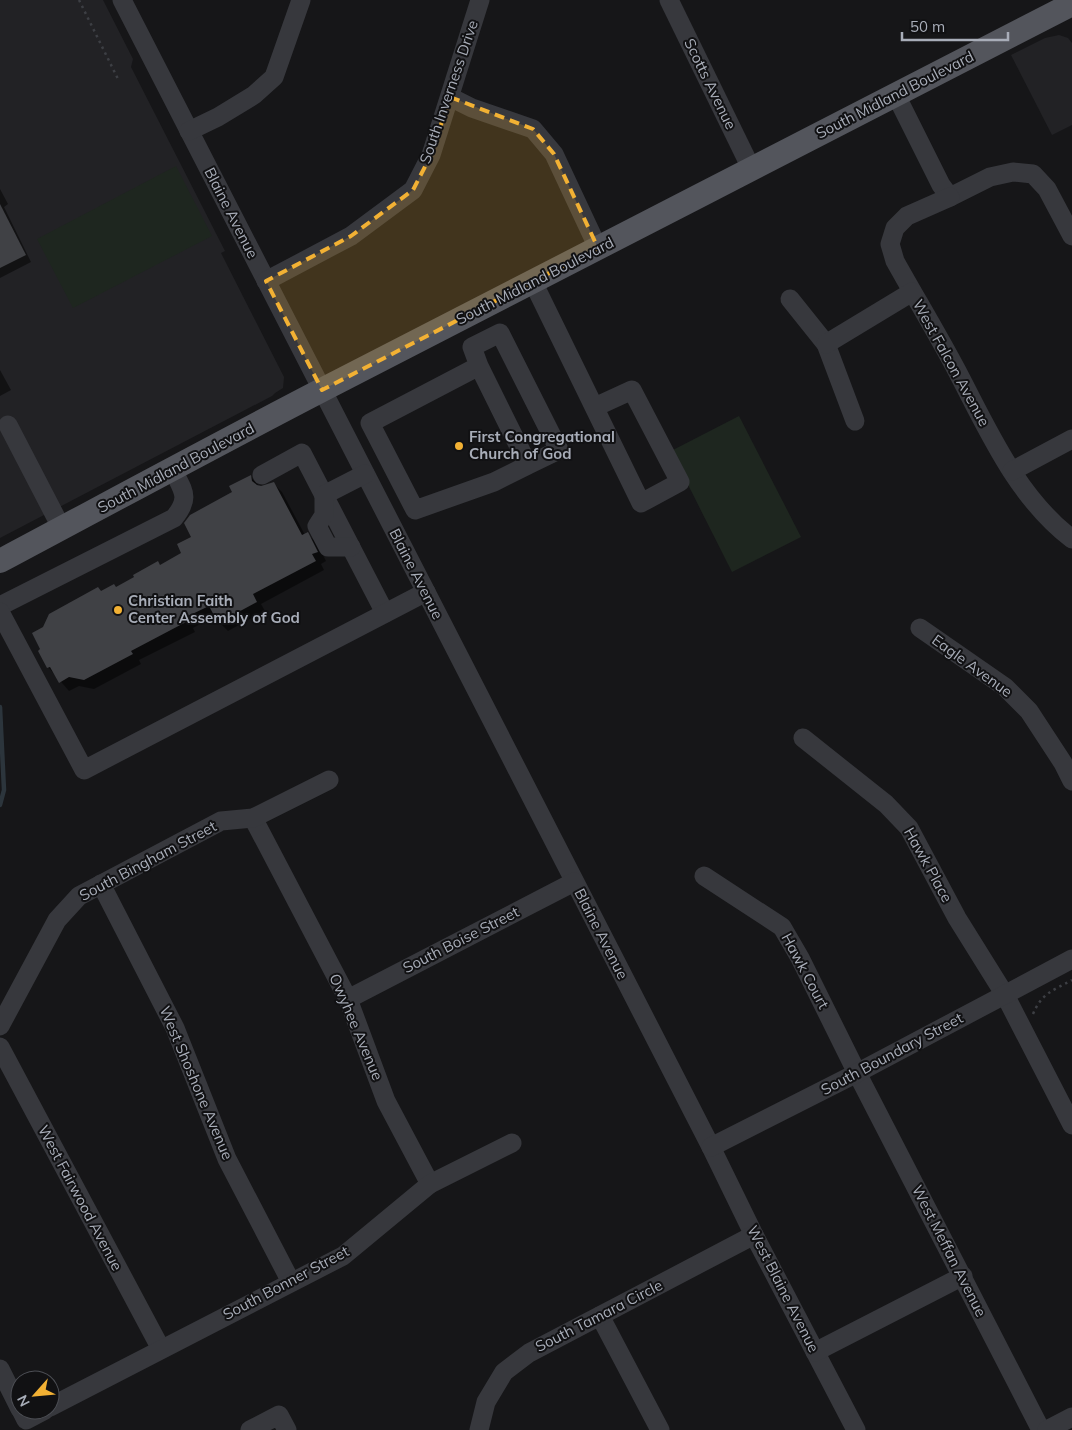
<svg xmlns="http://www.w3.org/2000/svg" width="1072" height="1430" viewBox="0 0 1072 1430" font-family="Mulish,sans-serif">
  <rect width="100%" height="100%" fill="#161618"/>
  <g fill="#222225">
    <path d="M0 0H103L133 59 131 67 225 251 221 253 284 377 283 388 275 393 272 396 0 538Z"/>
    <path d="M1059 35 1068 38 1072 43V125L1052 135 1011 55 1045 38Z"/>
  </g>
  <g fill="#1e261f">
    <path d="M176 166 212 236 73 308 37 239Z"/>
    <path d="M739 416 801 537 732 572 671 451Z"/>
  </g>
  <g fill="#0007">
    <path d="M0 189 8 204 4 207 31 262 0 278Z"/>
    <path d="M0 370 11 390 0 396Z"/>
    <path d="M251 477 260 487 273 483 282 492 305 535 307 534 317 543 326 561 321 564 324 570 261 604 265 611 228 631 219 622 215 616 193 628 195 632 139 660 141 664 94 689 79 686 69 691 48 667 101 592 116 588 158 563 161 566 183 554 193 537Z"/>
  </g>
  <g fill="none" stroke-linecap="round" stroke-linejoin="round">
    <path stroke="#2c353c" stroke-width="4.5" d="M0 707 4 790 0 805"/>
  </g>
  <g fill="#404145">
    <path d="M0 204 26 255 0 268Z"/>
    <path d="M251 475 252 481 257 485 261 486 274 482 302 535 308 532 318 552 312 554 316 561 253 594 257 602 218 623 209 606 184 618 186 622 131 651 133 654 84 680 69 677 59 683 50 667 47 668 38 651 40 649 32 633 43 627 49 614 98 587 101 591 114 584 116 587 134 577 133 575 158 561 160 565 181 553 177 544 191 537 184 523 190 515 232 492 229 486Z"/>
  </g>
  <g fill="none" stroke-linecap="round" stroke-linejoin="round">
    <g stroke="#3d3f44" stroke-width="2.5" stroke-dasharray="2.5 4" stroke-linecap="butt">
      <path d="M79 0 119 81"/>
      <path d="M1033 1014C1042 993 1052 991 1072 980"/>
    </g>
    <g stroke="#37383d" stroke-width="19">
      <path d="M122 0 711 1147 754 1235 856 1430"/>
      <path d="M669 0 751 168"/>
      <path d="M896 95 941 185 950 197 990 177 1013 172 1033 174 1047 189 1072 236"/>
      <path d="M450 97 472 108 533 129 554 154 598 248"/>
      <path d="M189 131 218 117 254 95 274 77 301 0"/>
      <path d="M950 197 907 216 895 228 890 244 895 261C915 297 937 333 957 371 988 430 1017 497 1072 539"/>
      <path d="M266 281 351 236 413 190 431 155 480 0"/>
      <path d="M533 282 641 503 680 482 632 390 595 407"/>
      <path d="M790 299 826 344 855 421"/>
      <path d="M826 344 912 292"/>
      <path d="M479 366 472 347 500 333 559 450 528 465 479 366 370 423 415 510 494 482 528 465"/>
      <path d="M8 425 62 529"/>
      <path d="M1012 471 1072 439"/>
      <path d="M262 475 302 453 385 613"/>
      <path d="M351 547H328L317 526 324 515V495L365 474"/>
      <path d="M0 606 174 518C191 497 183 491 173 470"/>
      <path d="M0 612 84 770 426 592"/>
      <path d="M920 628 1005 687 1029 711 1063 763 1072 781"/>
      <path d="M803 738 886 804 909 828 957 918 1005 995 1072 1125"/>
      <path d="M253 818 348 999 386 1101 430 1184"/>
      <path d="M704 876 782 927 800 958 857 1073 1041 1430"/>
      <path d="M101 884 175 1028 227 1159 291 1282"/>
      <path d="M348 999 574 882"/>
      <path d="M0 1026 57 920 79 896 221 821 253 818 329 780"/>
      <path d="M0 1047 161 1349"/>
      <path d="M711 1147 857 1073 1072 959"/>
      <path d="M600 1316 660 1430"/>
      <path d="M815 1352 963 1276"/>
      <path d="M0 1369 20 1409"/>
      <path d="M50 1407 343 1256 430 1184 512 1143"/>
      <path d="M21 1410 26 1420 45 1410"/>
      <path d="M250 1430 279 1415 287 1430"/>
      <path d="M479 1430 486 1402 504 1372 529 1353 754 1235"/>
      <path d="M1047 1430 1072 1417"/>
    </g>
    <path stroke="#53555c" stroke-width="24" d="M0 561C107 504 214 446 322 390 571 260 823 134 1072 4"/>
  </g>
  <path fill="#f2b134" fill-opacity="0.2" stroke="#f2b134" stroke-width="4" stroke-dasharray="10 6" stroke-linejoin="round" d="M450 97 533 129 554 154 598 248 322 390 266 281 351 236 413 190 431 155Z"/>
  <g fill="#f2b134" stroke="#111113" stroke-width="2">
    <circle cx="459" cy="446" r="5"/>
    <circle cx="118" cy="610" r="5"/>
  </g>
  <g text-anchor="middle" stroke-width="4" stroke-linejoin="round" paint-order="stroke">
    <g font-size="15" fill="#a8adb8" stroke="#111113">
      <text transform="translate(710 84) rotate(64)" y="5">Scotts Avenue</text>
      <text transform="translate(449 92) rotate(-71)" y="5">South Inverness Drive</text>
      <text transform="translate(895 95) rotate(-27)" y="5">South Midland Boulevard</text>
      <text transform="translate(231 213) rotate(63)" y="5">Blaine Avenue</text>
      <text transform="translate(535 281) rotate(-27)" y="5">South Midland Boulevard</text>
      <text transform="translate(951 363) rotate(61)" y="5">West Falcon Avenue</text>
      <text transform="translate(176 468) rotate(-28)" y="5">South Midland Boulevard</text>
      <text transform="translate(416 574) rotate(63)" y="5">Blaine Avenue</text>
      <text transform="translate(972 666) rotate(36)" y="5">Eagle Avenue</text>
      <text transform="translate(148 861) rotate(-28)" y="5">South Bingham Street</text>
      <text transform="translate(928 865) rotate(61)" y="5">Hawk Place</text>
      <text transform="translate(601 934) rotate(63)" y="5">Blaine Avenue</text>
      <text transform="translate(461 940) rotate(-27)" y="5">South Boise Street</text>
      <text transform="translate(805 971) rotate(62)" y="5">Hawk Court</text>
      <text transform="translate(356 1027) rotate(67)" y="5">Owyhee Avenue</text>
      <text transform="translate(892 1054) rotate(-28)" y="5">South Boundary Street</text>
      <text transform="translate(196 1083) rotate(67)" y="5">West Shoshone Avenue</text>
      <text transform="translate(80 1198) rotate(62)" y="5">West Fairwood Avenue</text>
      <text transform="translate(949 1251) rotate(63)" y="5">West Meffan Avenue</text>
      <text transform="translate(286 1283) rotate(-28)" y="5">South Bonner Street</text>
      <text transform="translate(783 1289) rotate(63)" y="5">West Blaine Avenue</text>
      <text transform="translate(599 1316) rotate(-27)" y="5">South Tamara Circle</text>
    </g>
    <g font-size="15" font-weight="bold" fill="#a8adb8" stroke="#111113" text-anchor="start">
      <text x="469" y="442">First Congregational<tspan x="469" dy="17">Church of God</tspan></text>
      <text x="128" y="606">Christian Faith<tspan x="128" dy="17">Center Assembly of God</tspan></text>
    </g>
  </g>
  <g transform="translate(35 1395) rotate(243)"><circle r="24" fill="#111113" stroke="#4d4f55"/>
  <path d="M0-4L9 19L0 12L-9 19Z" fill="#f2b134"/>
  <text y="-8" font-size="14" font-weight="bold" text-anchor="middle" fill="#a8adb8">N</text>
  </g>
  <path d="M902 32v8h106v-8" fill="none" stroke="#a8adb8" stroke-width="2.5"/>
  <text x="910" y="32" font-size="15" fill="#a8adb8" stroke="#111113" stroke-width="4" paint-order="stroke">50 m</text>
</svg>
